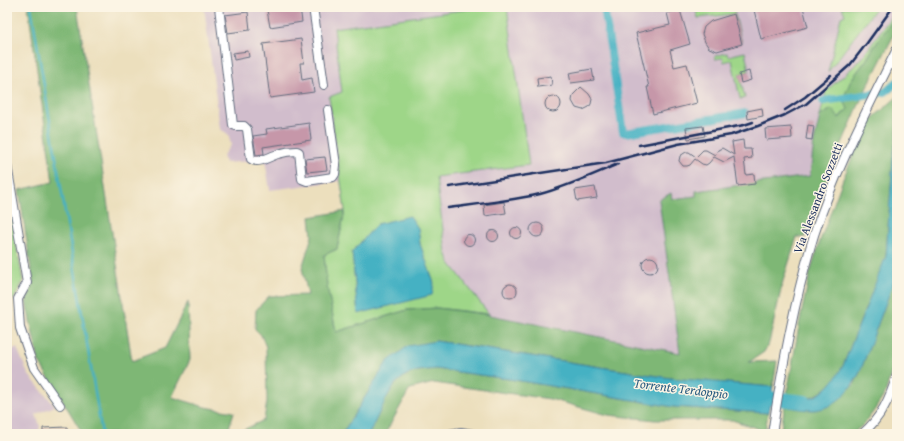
<svg xmlns="http://www.w3.org/2000/svg" width="904" height="441" viewBox="0 0 904 441" font-family="'Gentium Book Plus',serif">
  <rect width="100%" height="100%" fill="#fcf5e5"/>
  <filter id="ink" filterUnits="userSpaceOnUse"><feTurbulence type="fractalNoise" baseFrequency=".025" numOctaves="2"/><feDisplacementMap in="SourceGraphic" scale="8" xChannelSelector="R" yChannelSelector="G"/><feConvolveMatrix kernelMatrix="1 2 1 2 8 2 1 2 1" color-interpolation-filters="sRGB"/></filter>
  <filter id="wash" filterUnits="userSpaceOnUse"><feTurbulence type="fractalNoise" baseFrequency=".012" numOctaves="4" result="noise"/><feDisplacementMap in="SourceGraphic" scale="16" xChannelSelector="R" yChannelSelector="G"/><feGaussianBlur stdDeviation="0.9" result="paint"/><feColorMatrix in="noise" values="0 0 0 0 0 0 0 0 0 0 0 0 0 0 0 0 0 1.4 0 .05"/><feComposite in="paint" operator="in"/></filter>
  <g filter="url(#wash)">
    <rect width="100%" height="100%" fill="#ecdfbd"/>
    <g fill="#d1bdcc">
      <path d="M204 7H897V16L803 219 783 281 769 343 764 352 733 363 485 314 407 310 325 336 310 217 345 211 340 181 270 190 265 160 225 163 223 155 231 145 228 134 220 129Z"/>
      <path d="M17 348 28 374 55 406 36 414 40 427 37 434 7 433V351Z"/>
    </g>
    <g fill="#9ed688" stroke="#5c8273" fill-rule="evenodd">
      <path d="M484 7H507L529 165 436 177 446 252 450 263 489 314 437 308 407 310 336 332 327 286 324 255 337 249 345 211 329 97 342 92 334 28ZM377 224 418 228 420 244 433 283 358 314 352 252Z"/>
      <path d="M695 7H733L742 43H741L733 14 698 18Z"/>
      <path d="M842 7H877L828 72 841 17 845 15Z"/>
      <path d="M897 8V14L874 47 867 59 851 80 848 109 838 118 832 109 820 116 826 91 853 67 864 55Z"/>
      <path d="M745 52 749 71 739 74 745 98 740 99 732 60 724 62 723 58 715 59V56L727 53 728 56Z"/>
      <path d="M7 190 23 282 14 299 7 300Z"/>
    </g>
    <g fill="#7eb774" stroke="#4c7369">
      <path d="M28 7H77L132 361 165 348 188 302 190 360 172 397 205 407 234 412 227 434H83L39 362 26 302 33 282 19 190 53 182Z"/>
      <path d="M897 14V29L864 93 827 178 805 237H797L783 281 769 343 764 352 749 362 777 361 773 387 670 378 436 341 387 362 342 434H243L241 431 264 420 267 401 266 347 261 335 255 329 256 310 269 296 308 295 302 268 312 236 310 217 345 211 337 249 324 255 327 286 336 332 407 310 437 308 485 314 680 353 659 200 671 193 672 199 696 196V191L810 176 814 141 820 116 832 109 839 118 848 109 843 99 851 80 867 59 874 47Z"/>
      <path d="M897 97V134L893 159 886 256 879 278 866 307 843 366 834 382 820 393 809 398 787 394 800 320 810 273 821 238 843 179 867 123Z"/>
      <path d="M897 273V353L885 394 873 412 864 424 852 434H780L785 406 813 410 854 385 860 372Z"/>
      <path d="M436 369 509 379 674 407 768 413 765 431 732 420H655L608 415 550 399 434 383 410 389 385 434H369C380 411 389 378 417 371 423 370 430 370 436 369Z"/>
    </g>
    <g fill="#45b1c3" stroke="#307090">
      <path d="M897 134V273L860 372C851 390 835 409 813 410 804 410 794 408 785 406L787 394C794 395 803 399 809 398 825 395 836 378 843 366L886 256 893 159Z"/>
      <path d="M410 216 418 228 420 244 434 283 432 295 358 314 352 252 377 224Z"/>
      <path d="M436 341 670 378 773 387 768 413 674 407 509 379 436 369 418 371 406 375 395 384 387 397 369 434H342L387 362 408 346Z"/>
    </g>
    <g fill="none" stroke-linecap="round" stroke-linejoin="round">
      <path stroke="#45b1c3" stroke-width="2.5" d="M31 7 102 434"/>
      <g stroke="#45b1c3" stroke-width="8">
        <path d="M604 7 623 132 626 133 746 113"/>
        <path d="M823 101 885 92 888 90 897 82"/>
      </g>
      <path stroke="#45b1c3" stroke-width="14" d="M752 396 805 402"/>
    </g>
    <g id="blocks">
      <g fill="#c697a9">
        <path d="M285 7H300L302 22 270 27 267 10Z"/>
        <path d="M765 7H803L808 27 761 39 754 10Z"/>
        <path d="M680 10 690 44 670 50 674 67 687 64 697 103 653 114 647 87H649L636 33 670 25 667 13Z"/>
        <path d="M248 12 250 30 228 33 225 15Z"/>
        <path d="M734 14 742 44 717 51 709 48 705 42 702 34 704 27 711 21Z"/>
        <path d="M301 39 304 63H300L302 80 312 78 314 92 270 98 263 44Z"/>
        <path d="M248 51 249 57 234 60 233 53Z"/>
        <path d="M592 69 594 80 571 83 569 73Z"/>
        <path d="M749 71 751 80 741 83 739 74Z"/>
        <path d="M551 76 552 85 538 87 537 78Z"/>
        <path d="M581 87 589 94 592 99 591 104 589 107 583 110 576 108 572 101 573 95Z"/>
        <circle cx="553" cy="104" r="8"/>
        <path d="M762 108 763 116 748 119 747 111Z"/>
        <path d="M309 123 311 140 263 147 264 154 256 155 253 136 267 134 266 129Z"/>
        <path d="M808 125 814 126 812 140 806 139Z"/>
        <path d="M703 126 705 136 688 139 686 128Z"/>
        <path d="M791 127 792 138 766 140 765 129Z"/>
        <path d="M743 140 744 149H751L752 158 744 159 746 175 754 174 755 184 738 186 734 157 724 162 714 157 709 163 706 165 702 164 695 159 690 165 687 166H683L679 161 680 156 686 152H689L696 157 703 150H706L715 155 718 150 722 148 734 155 732 142Z"/>
        <path d="M325 157 327 170 307 172 305 159Z"/>
        <path d="M595 187 597 198 577 201 575 190Z"/>
        <path d="M504 202 506 213 485 216 484 205Z"/>
        <circle cx="537" cy="230" r="7"/>
        <circle cx="516" cy="233" r="5.5"/>
        <circle cx="493" cy="236" r="5.5"/>
        <circle cx="469" cy="240" r="5.5"/>
        <circle cx="650" cy="265" r="8"/>
        <circle cx="510" cy="291" r="7"/>
        <path d="M67 427V434H43V428Z"/>
      </g>
    </g>
  </g>
  <g filter="url(#ink)">
    <use href="#blocks" fill-opacity="0" stroke="#646d7f" stroke-width="1"/>
    <g fill="none" stroke-linecap="round" stroke-linejoin="round">
      <defs>
        <g id="minor">
          <path d="M219 7 233 125 236 126H244L247 129 251 159C258 165 270 156 278 154 284 152 291 151 297 151L299 152 302 179 307 181 333 177 335 174 336 165 328 110"/>
          <path d="M313 7 324 85"/>
          <path d="M7 165 27 283 18 299 20 328 34 368 60 405"/>
          <path d="M449 434 461 432 473 434"/>
          <path d="M772 434C782 367 794 300 814 235 835 171 867 110 897 49"/>
          <path d="M862 434C881 418 890 398 897 375"/>
        </g>
      </defs>
      <use href="#minor" stroke="#646d7f" stroke-width="10"/>
      <use href="#minor" stroke="#fff" stroke-width="8"/>
      <g stroke="#1b2f5e" stroke-width="2.5">
        <path d="M785 110 805 97 831 75"/>
        <path d="M639 145 744 125 753 122"/>
        <path d="M449 187 606 163 678 144 731 135 758 126 785 115 806 104 850 65 867 43 893 7"/>
        <path d="M448 208C479 204 510 201 540 194 566 187 592 175 618 164"/>
      </g>
    </g>
  </g>
  <g text-anchor="middle" stroke-width="3" stroke-linejoin="round" paint-order="stroke">
    <g font-size="12" fill="#1b2f5e" stroke="#fcf5e5">
      <text transform="translate(818 198) rotate(-69)" y="4">Via Alessandro Sozzetti</text>
    </g>
    <g font-size="13" font-style="italic" fill="#2a5c81" stroke="#fcf5e5">
      <text transform="translate(681 388) rotate(7)" y="5">Torrente Terdoppio</text>
    </g>
  </g>
  <rect width="904" height="441" fill="none" stroke="#fcf5e5" stroke-width="24"/>
</svg>
